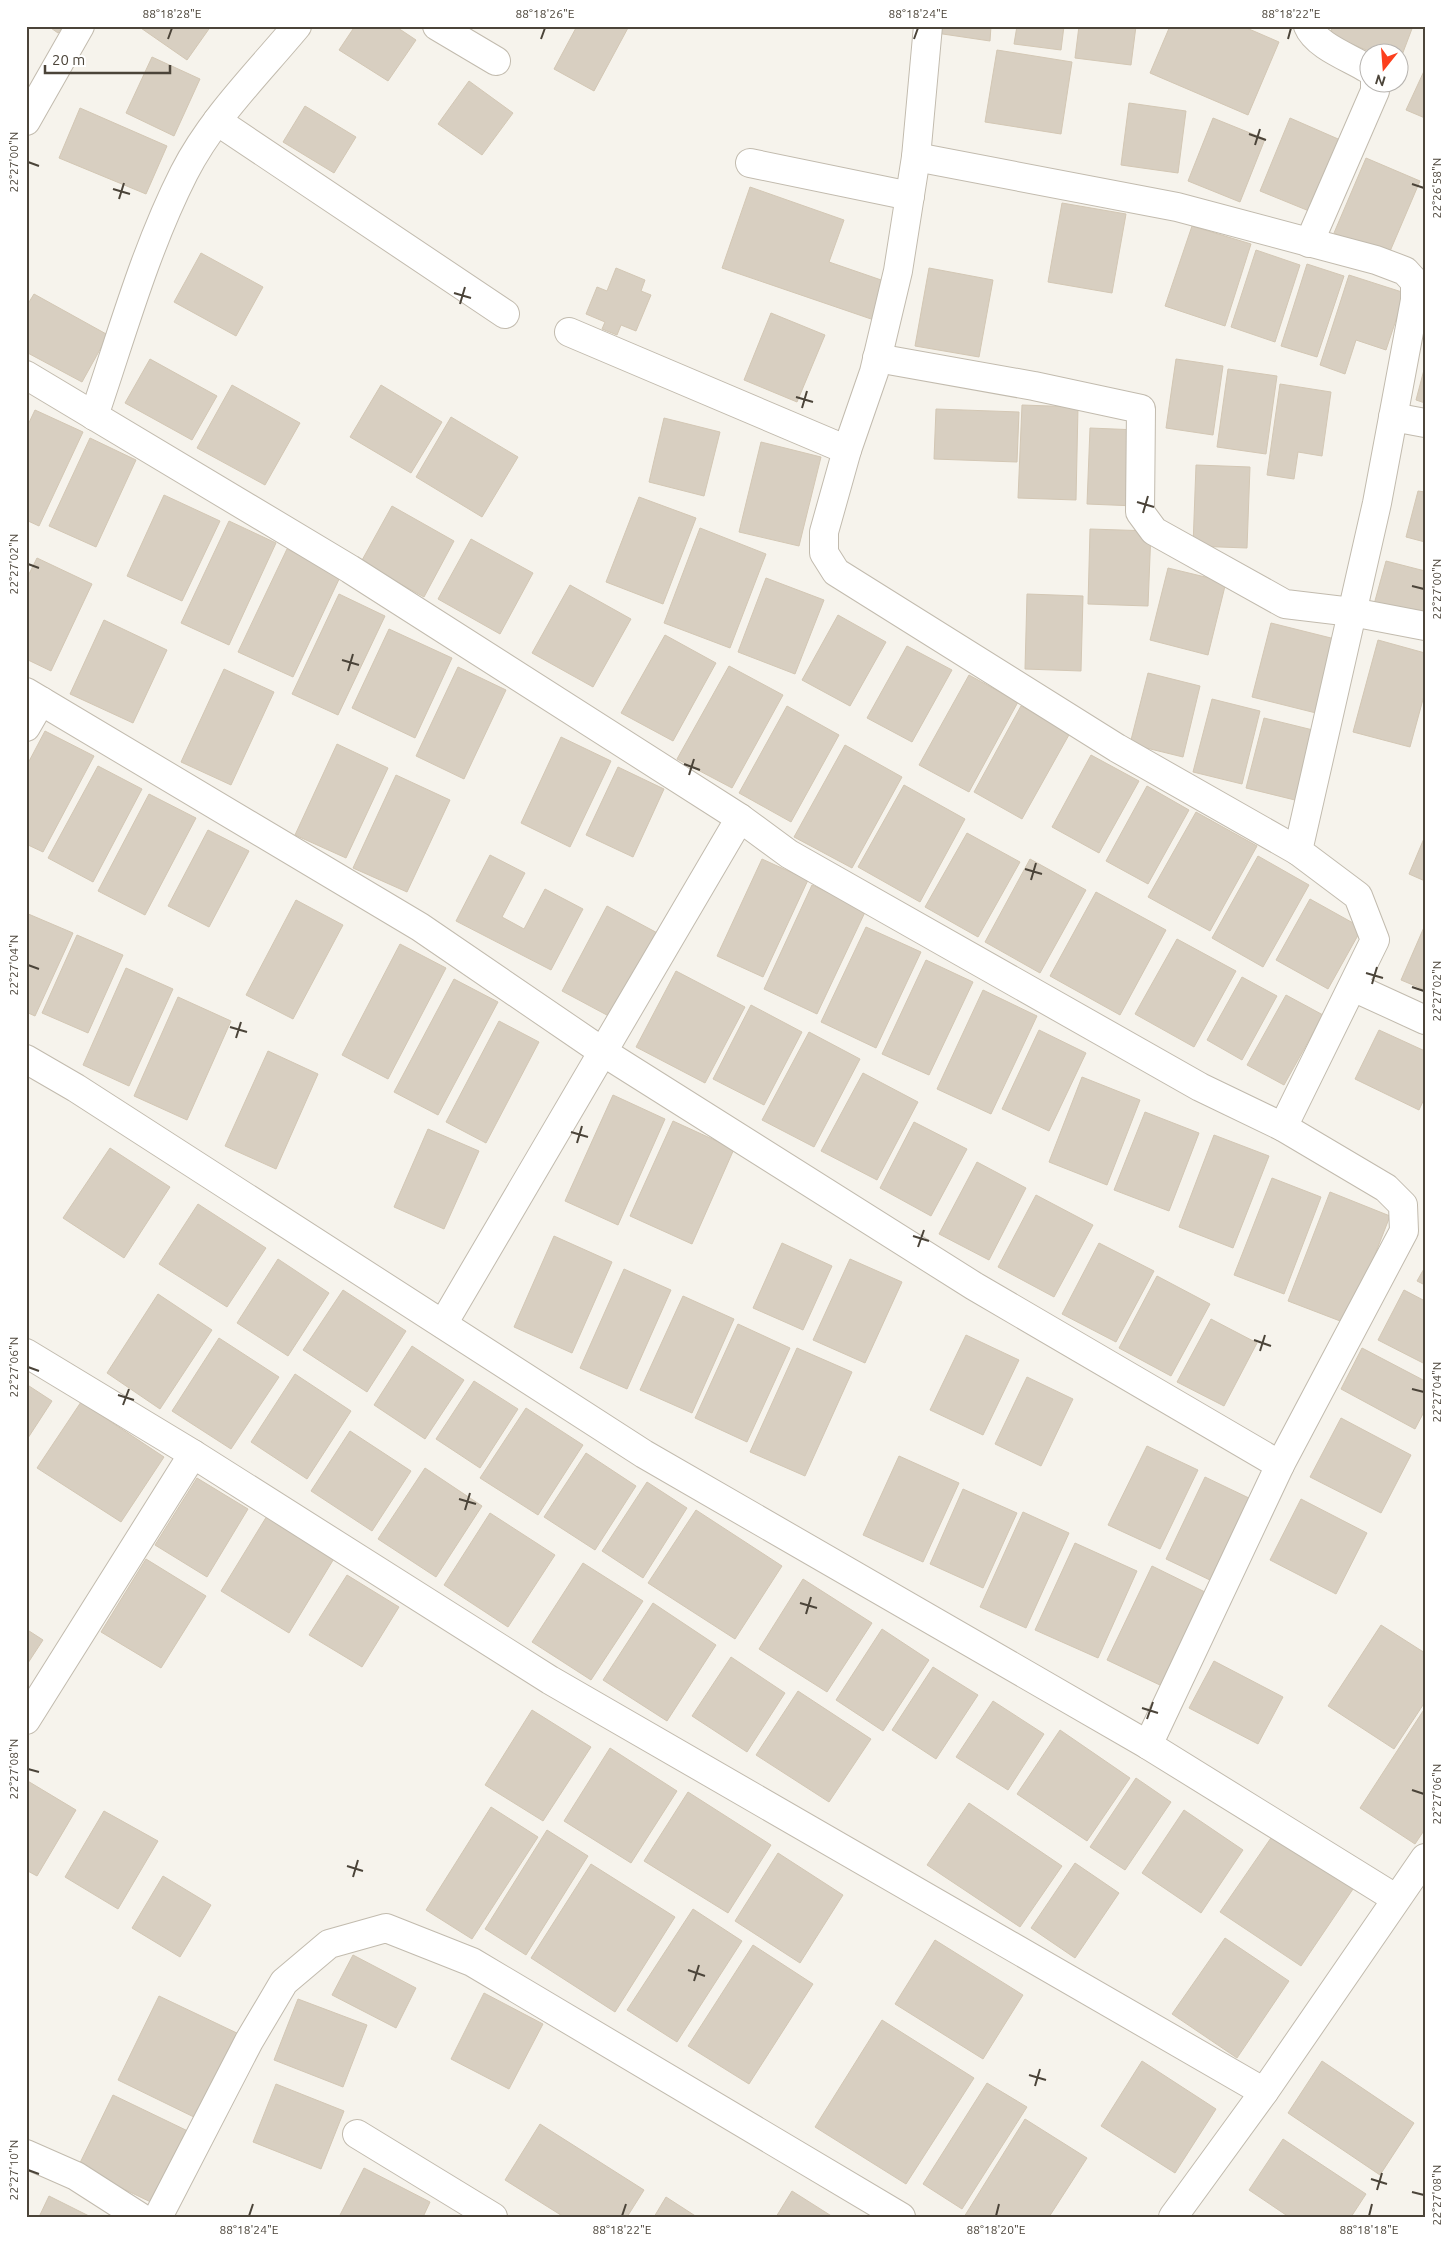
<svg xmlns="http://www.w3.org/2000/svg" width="1451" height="2243" viewBox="0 0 1451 2243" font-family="Ubuntu,sans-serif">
  <rect width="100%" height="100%" fill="#f6f3ec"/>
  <g fill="#d8cfc1" stroke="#d3c7b4">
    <path d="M48 26H63L58 33Z"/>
    <path d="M138 26H211L187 60Z"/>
    <path d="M355 26H395L416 40 388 81 339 50Z"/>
    <path d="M577 26H629L594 91 554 69Z"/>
    <path d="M937 26H991L990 41 936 33Z"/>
    <path d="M1017 26H1064L1061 50 1014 44Z"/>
    <path d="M1079 26H1136L1131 65 1075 58Z"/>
    <path d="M1170 26H1242L1279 42 1248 115 1150 73Z"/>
    <path d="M1333 26H1413L1399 63 1398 52H1372L1329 36Z"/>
    <path d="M997 50 1072 62 1061 134 985 122Z"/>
    <path d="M152 57 200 79 174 136 126 113Z"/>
    <path d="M1425 69V118L1406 110Z"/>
    <path d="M469 81 513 113 482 155 438 124Z"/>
    <path d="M1129 103 1186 111 1178 173 1121 165Z"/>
    <path d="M305 106 356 137 334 173 283 142Z"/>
    <path d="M80 108 167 146 146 194 59 158Z"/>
    <path d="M1213 118 1265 139 1240 202 1188 181Z"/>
    <path d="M1290 118 1345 142 1314 213 1260 191Z"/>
    <path d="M1366 158 1420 181 1388 256 1334 233Z"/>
    <path d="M750 187 844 220 829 262 887 282 874 320 722 268Z"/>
    <path d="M1062 203 1126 214 1112 293 1048 282Z"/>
    <path d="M1192 226 1251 244 1225 326 1165 306Z"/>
    <path d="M1256 250 1300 265 1275 342 1231 327Z"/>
    <path d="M201 253 263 287 236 336 174 302Z"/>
    <path d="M1307 264 1344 276 1317 357 1281 346Z"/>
    <path d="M616 268 645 280 641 291 651 295 636 331 621 325 617 335 602 329 605 322 586 314 597 287 607 291Z"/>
    <path d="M929 268 993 280 979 357 915 346Z"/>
    <path d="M1349 275 1405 293 1386 350 1356 340 1345 374 1320 365Z"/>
    <path d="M34 294 108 335 82 382 26 352V307Z"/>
    <path d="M771 313 825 335 797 402 744 380Z"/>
    <path d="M150 359 217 396 192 440 125 403Z"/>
    <path d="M1176 359 1223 366 1213 435 1166 428Z"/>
    <path d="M1425 366V403L1416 400Z"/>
    <path d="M1228 369 1277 376 1266 454 1217 447Z"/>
    <path d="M1280 384 1331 392 1322 456 1298 452 1294 479 1267 475Z"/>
    <path d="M232 385 300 423 265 485 197 448Z"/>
    <path d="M381 385 442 422 411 473 350 437Z"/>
    <path d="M1022 405 1078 407 1076 500 1018 498Z"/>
    <path d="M936 409 1019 412 1017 462 934 459Z"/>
    <path d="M35 410 83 432 39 526 26 520V429Z"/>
    <path d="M451 417 518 457 482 517 416 477Z"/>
    <path d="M664 418 720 432 704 496 649 482Z"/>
    <path d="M1090 428 1138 430 1136 506 1087 504Z"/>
    <path d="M90 438 136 460 96 547 49 526Z"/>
    <path d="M761 442 821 457 799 546 739 532Z"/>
    <path d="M1196 465 1250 467 1247 548 1193 546Z"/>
    <path d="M1418 491 1425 492V542L1406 537Z"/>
    <path d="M164 495 220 521 182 601 127 576Z"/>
    <path d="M639 497 696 518 663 604 606 582Z"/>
    <path d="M392 506 454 541 424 597 361 562Z"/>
    <path d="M229 521 276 543 229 645 181 623Z"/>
    <path d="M700 528 766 554 730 648 664 623Z"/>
    <path d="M1090 529 1151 531 1148 606 1088 604Z"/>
    <path d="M471 539 533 573 500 634 438 599Z"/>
    <path d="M287 549 341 575 293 677 238 652Z"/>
    <path d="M37 558 92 584 51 671 26 659V580Z"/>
    <path d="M1386 561 1425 571V621L1373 608Z"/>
    <path d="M1168 568 1226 582 1208 655 1150 640Z"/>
    <path d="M766 578 824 600 795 674 738 652Z"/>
    <path d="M570 585 631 619 593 687 532 653Z"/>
    <path d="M339 594 385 616 338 715 292 694Z"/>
    <path d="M1027 594 1083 596 1081 671 1025 669Z"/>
    <path d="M838 615 886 642 850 706 802 680Z"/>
    <path d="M104 620 167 650 133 723 70 694Z"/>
    <path d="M1271 623 1339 640 1320 714 1252 697Z"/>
    <path d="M389 629 452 658 415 738 352 708Z"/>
    <path d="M665 635 716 663 673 741 621 713Z"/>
    <path d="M1378 640 1425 653V692L1410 747 1353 732Z"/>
    <path d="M907 646 952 670 912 742 867 718Z"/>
    <path d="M729 666 783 695 732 788 677 759Z"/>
    <path d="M458 667 506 690 464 779 416 756Z"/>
    <path d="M224 669 274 692 231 785 181 762Z"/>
    <path d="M1148 673 1200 686 1183 757 1130 744Z"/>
    <path d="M969 675 1018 702 969 792 919 765Z"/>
    <path d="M1212 699 1260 711 1242 784 1193 772Z"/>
    <path d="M787 706 839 735 791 822 739 793Z"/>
    <path d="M1021 706 1070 733 1022 819 974 792Z"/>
    <path d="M1264 718 1317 731 1299 801 1246 788Z"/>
    <path d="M45 731 94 756 43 852 26 844V767Z"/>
    <path d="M561 737 611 761 570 847 521 823Z"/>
    <path d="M337 744 388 768 346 858 295 835Z"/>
    <path d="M845 745 902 777 852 868 794 837Z"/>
    <path d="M1091 755 1139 781 1099 853 1052 827Z"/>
    <path d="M98 766 142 789 93 882 48 858Z"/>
    <path d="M618 767 664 789 633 857 586 835Z"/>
    <path d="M396 775 450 800 407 892 353 868Z"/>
    <path d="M904 785 965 819 920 902 858 867Z"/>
    <path d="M1147 786 1189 810 1148 884 1106 861Z"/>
    <path d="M149 794 196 818 145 915 98 891Z"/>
    <path d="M1196 812 1257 846 1210 931 1148 897Z"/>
    <path d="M208 830 249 851 209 927 168 906Z"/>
    <path d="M967 833 1020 862 978 937 925 907Z"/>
    <path d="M1425 836V881L1409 874Z"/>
    <path d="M490 855 525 873 502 917 524 929 545 889 583 909 551 970 456 921Z"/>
    <path d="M1258 856 1309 885 1263 967 1212 938Z"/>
    <path d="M762 859 808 880 763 977 717 956Z"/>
    <path d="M1030 859 1086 890 1040 973 985 942Z"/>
    <path d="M812 885 866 910 817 1014 764 989Z"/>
    <path d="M1096 892 1166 930 1120 1015 1050 976Z"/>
    <path d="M1310 899 1362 928 1328 989 1276 960Z"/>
    <path d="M296 900 343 925 293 1019 246 995Z"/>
    <path d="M607 906 663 936 618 1021 562 991Z"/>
    <path d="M26 913 73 933 35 1016 26 1012Z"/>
    <path d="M1425 925V990L1401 980Z"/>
    <path d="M866 927 921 952 876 1048 821 1022Z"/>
    <path d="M77 935 123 955 88 1033 42 1013Z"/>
    <path d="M1177 939 1236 971 1194 1047 1135 1014Z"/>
    <path d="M400 944 446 968 388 1079 342 1055Z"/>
    <path d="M926 960 973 982 929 1075 882 1054Z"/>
    <path d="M126 968 173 989 129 1086 83 1065Z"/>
    <path d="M676 971 745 1007 705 1083 636 1047Z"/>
    <path d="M1242 977 1277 996 1242 1060 1207 1040Z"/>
    <path d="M454 979 498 1002 438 1115 394 1092Z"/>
    <path d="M983 990 1037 1016 991 1114 937 1089Z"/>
    <path d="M1286 995 1323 1015 1284 1085 1247 1065Z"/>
    <path d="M178 997 231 1021 187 1120 134 1096Z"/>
    <path d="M751 1005 802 1032 764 1105 713 1079Z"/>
    <path d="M499 1021 539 1042 486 1143 446 1122Z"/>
    <path d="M1039 1030 1086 1053 1049 1131 1002 1109Z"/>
    <path d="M1379 1030 1425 1051V1097L1419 1110 1355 1079Z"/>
    <path d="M809 1032 860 1059 814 1147 762 1120Z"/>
    <path d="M268 1051 318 1074 276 1169 225 1146Z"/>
    <path d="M863 1073 918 1102 877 1180 821 1151Z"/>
    <path d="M1082 1077 1140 1100 1107 1185 1049 1162Z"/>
    <path d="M613 1095 665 1119 618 1225 565 1201Z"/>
    <path d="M1145 1112 1199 1133 1169 1211 1114 1190Z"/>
    <path d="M673 1121 734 1149 692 1244 630 1216Z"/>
    <path d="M914 1122 967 1149 931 1216 880 1188Z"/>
    <path d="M428 1129 479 1151 444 1229 394 1207Z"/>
    <path d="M1214 1135 1269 1156 1233 1248 1179 1227Z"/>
    <path d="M110 1148 170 1187 124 1258 63 1218Z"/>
    <path d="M977 1162 1026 1188 989 1260 939 1234Z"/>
    <path d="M1272 1178 1321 1197 1284 1294 1234 1275Z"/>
    <path d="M1330 1192 1390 1216 1348 1324 1288 1301Z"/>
    <path d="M1036 1195 1093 1225 1054 1297 998 1267Z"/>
    <path d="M198 1204 266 1248 227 1307 159 1264Z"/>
    <path d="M554 1236 612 1262 572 1353 514 1327Z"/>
    <path d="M782 1243 832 1266 803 1330 753 1308Z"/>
    <path d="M1099 1243 1154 1271 1116 1342 1062 1314Z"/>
    <path d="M278 1259 329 1293 288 1356 237 1323Z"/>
    <path d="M850 1259 902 1282 865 1363 813 1340Z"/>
    <path d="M1425 1267V1285L1417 1281Z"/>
    <path d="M624 1269 671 1290 627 1389 580 1368Z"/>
    <path d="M1157 1276 1210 1304 1171 1376 1119 1348Z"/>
    <path d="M343 1290 406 1331 367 1392 303 1350Z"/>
    <path d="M1404 1290 1425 1301V1364L1378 1340Z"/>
    <path d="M158 1294 212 1330 160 1409 107 1373Z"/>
    <path d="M683 1296 734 1319 692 1413 640 1390Z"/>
    <path d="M1211 1319 1257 1343 1224 1406 1177 1382Z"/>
    <path d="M738 1324 790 1348 747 1442 695 1418Z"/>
    <path d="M966 1335 1019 1360 983 1435 930 1410Z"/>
    <path d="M219 1338 279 1377 231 1449 172 1411Z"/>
    <path d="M412 1346 464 1380 425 1439 374 1405Z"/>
    <path d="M797 1348 852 1372 805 1476 750 1452Z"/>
    <path d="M1362 1348 1425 1381V1410L1415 1429 1341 1389Z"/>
    <path d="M295 1374 351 1411 307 1479 251 1442Z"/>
    <path d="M1027 1377 1073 1399 1041 1466 995 1444Z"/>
    <path d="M474 1381 518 1409 480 1468 436 1439Z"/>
    <path d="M26 1384 52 1401 26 1441Z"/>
    <path d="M81 1402 164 1457 121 1522 37 1468Z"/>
    <path d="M526 1408 583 1445 538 1515 480 1478Z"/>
    <path d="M1341 1418 1411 1455 1381 1513 1310 1477Z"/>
    <path d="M350 1431 411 1471 372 1531 311 1491Z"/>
    <path d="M1147 1446 1198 1470 1160 1549 1108 1525Z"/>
    <path d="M586 1453 636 1486 595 1550 544 1517Z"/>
    <path d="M899 1456 959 1483 923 1562 863 1535Z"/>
    <path d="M425 1468 482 1506 436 1577 378 1539Z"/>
    <path d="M1205 1477 1251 1499 1212 1581 1166 1559Z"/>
    <path d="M197 1478 248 1509 207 1577 155 1545Z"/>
    <path d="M647 1482 687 1508 643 1578 602 1551Z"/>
    <path d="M963 1489 1017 1513 983 1588 930 1564Z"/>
    <path d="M1301 1499 1367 1533 1336 1594 1270 1560Z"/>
    <path d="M696 1510 782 1566 735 1639 648 1583Z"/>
    <path d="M270 1511 338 1552 289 1633 221 1591Z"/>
    <path d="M1023 1512 1069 1533 1026 1628 980 1607Z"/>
    <path d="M490 1513 555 1555 508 1627 444 1585Z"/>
    <path d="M1075 1543 1137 1571 1098 1658 1035 1630Z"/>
    <path d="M146 1559 206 1596 161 1668 101 1632Z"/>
    <path d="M583 1563 643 1601 591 1680 532 1642Z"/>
    <path d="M1152 1566 1207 1593 1162 1686 1107 1660Z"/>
    <path d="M347 1575 399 1607 362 1667 309 1635Z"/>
    <path d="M803 1579 872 1623 827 1692 759 1649Z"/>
    <path d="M653 1603 716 1645 667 1721 603 1680Z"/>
    <path d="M1381 1625 1425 1653V1702L1394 1749 1328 1706Z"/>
    <path d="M26 1629 43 1640 26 1666Z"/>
    <path d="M882 1629 929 1660 883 1731 836 1700Z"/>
    <path d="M731 1657 785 1693 747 1752 692 1716Z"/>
    <path d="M1214 1661 1283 1697 1258 1744 1189 1708Z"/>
    <path d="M933 1667 978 1695 936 1759 892 1730Z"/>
    <path d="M798 1691 871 1739 829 1802 756 1755Z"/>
    <path d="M993 1701 1044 1734 1008 1790 956 1757Z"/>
    <path d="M1425 1708V1829L1415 1844 1360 1808Z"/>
    <path d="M532 1710 591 1747 543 1821 485 1785Z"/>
    <path d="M1060 1730 1130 1778 1087 1841 1017 1794Z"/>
    <path d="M610 1748 677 1791 631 1863 564 1821Z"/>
    <path d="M1136 1778 1171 1802 1125 1870 1090 1847Z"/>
    <path d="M26 1780 76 1810 37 1876 26 1870Z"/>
    <path d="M688 1792 771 1845 728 1913 644 1861Z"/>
    <path d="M969 1803 1062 1866 1020 1927 927 1865Z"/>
    <path d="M491 1807 538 1837 472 1939 426 1910Z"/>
    <path d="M1184 1810 1243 1850 1201 1913 1142 1873Z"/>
    <path d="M104 1811 158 1841 118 1909 65 1877Z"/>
    <path d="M547 1830 588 1856 526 1955 485 1929Z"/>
    <path d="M1273 1835 1353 1889 1301 1966 1220 1912Z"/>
    <path d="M778 1853 843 1895 800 1963 735 1921Z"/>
    <path d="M1075 1863 1119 1893 1075 1958 1031 1928Z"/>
    <path d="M591 1864 675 1917 615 2012 531 1958Z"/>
    <path d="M163 1876 211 1905 180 1957 132 1928Z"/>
    <path d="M693 1909 742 1941 677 2042 627 2010Z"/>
    <path d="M1225 1938 1289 1981 1237 2058 1172 2014Z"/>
    <path d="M935 1940 1023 1995 983 2059 895 2004Z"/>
    <path d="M753 1945 813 1984 749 2084 688 2046Z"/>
    <path d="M353 1955 416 1988 396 2028 332 1995Z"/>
    <path d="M484 1993 543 2024 509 2089 451 2059Z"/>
    <path d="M159 1996 241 2035 200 2120 118 2080Z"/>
    <path d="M298 1999 367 2025 343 2087 274 2060Z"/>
    <path d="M882 2020 974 2078 906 2184 815 2127Z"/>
    <path d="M1142 2061 1216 2109 1175 2173 1101 2126Z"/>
    <path d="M1322 2061 1414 2123 1380 2175 1288 2113Z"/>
    <path d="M987 2083 1027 2107 962 2209 923 2184Z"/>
    <path d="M276 2084 344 2111 321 2169 253 2142Z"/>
    <path d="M113 2095 194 2134 159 2206 78 2167Z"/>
    <path d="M1025 2119 1087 2158 1049 2217H964Z"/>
    <path d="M540 2124 644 2190 627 2217H564L505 2180Z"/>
    <path d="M1283 2139 1366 2194 1351 2217H1289L1249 2190Z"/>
    <path d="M364 2168 430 2202 423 2217H339Z"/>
    <path d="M792 2191 833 2217H776Z"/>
    <path d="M49 2196 91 2217H39Z"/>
    <path d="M666 2197 697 2217H654Z"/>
  </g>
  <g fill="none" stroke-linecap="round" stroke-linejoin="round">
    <defs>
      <g id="minor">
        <path d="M437 26 496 61"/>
        <path d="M928 26 916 157 898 271 874 372 847 450 824 532V553L836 572 1117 748 1298 851"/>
        <path d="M1308 26C1316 46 1351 58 1368 69"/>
        <path d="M26 121 80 26"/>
        <path d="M217 121 505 314"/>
        <path d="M916 157 1177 207 1376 260 1405 271 1415 282V300L1377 503 1298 851 1358 896 1375 940 1283 1127"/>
        <path d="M750 163 910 196"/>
        <path d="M1309 243 1375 91V82"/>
        <path d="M569 332 847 450"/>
        <path d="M877 358 1034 386 1141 409 1140 512 1154 531 1285 604 1352 612 1425 626"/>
        <path d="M26 375 350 569 740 818 789 854 1200 1087 1283 1127 1386 1188 1403 1205 1404 1231 1280 1465"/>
        <path d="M94 416C122 334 145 250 184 173 212 118 258 73 297 26"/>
        <path d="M1393 417 1425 423"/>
        <path d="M26 692 420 927 603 1052 974 1286 1280 1465 1148 1745"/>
        <path d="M26 727 41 701"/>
        <path d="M1353 987 1425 1020"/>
        <path d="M26 1059 76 1088 644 1454 1148 1745 1395 1898"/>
        <path d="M443 1324 740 818"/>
        <path d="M26 1353 193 1454 550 1680 1264 2092"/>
        <path d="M26 1720 193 1454"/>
        <path d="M357 2134 493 2217"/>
        <path d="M26 2154 76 2176 140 2217"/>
        <path d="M158 2217 249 2041 284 1982 329 1944 386 1928 472 1962 901 2217"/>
        <path d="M1173 2217 1264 2092 1425 1858"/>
      </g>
    </defs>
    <use href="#minor" stroke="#c2bbae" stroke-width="30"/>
    <use href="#minor" stroke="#fff" stroke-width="28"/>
  </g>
  <path fill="none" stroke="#4b4439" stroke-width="2" d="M168 39 172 28M541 39 545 28M914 39 918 28M1288 39 1291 28M1249 134 1266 140M1255 145 1260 129M28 162 39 166M1412 184 1424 188M113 189 130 194M119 199 124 183M454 293 471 298M460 304 465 287M796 397 813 402M802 408 807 391M1137 502 1154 507M1143 513 1148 496M28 564 39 568M1412 586 1424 589M342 660 359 665M348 671 353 654M684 764 700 770M689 775 694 759M1025 869 1042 874M1031 880 1036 863M28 965 39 969M1366 973 1383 978M1372 984 1377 967M1412 987 1424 991M230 1027 247 1032M236 1038 241 1022M571 1132 588 1137M577 1143 582 1126M913 1236 929 1241M918 1247 924 1230M1254 1340 1271 1346M1260 1351 1265 1335M28 1367 39 1371M1412 1389 1424 1392M118 1395 134 1400M123 1405 129 1389M459 1499 476 1504M465 1510 470 1493M800 1603 817 1608M806 1614 811 1597M1142 1708 1158 1713M1147 1719 1153 1702M28 1769 39 1772M1412 1790 1424 1794M347 1866 363 1871M353 1877 358 1860M688 1970 705 1976M694 1981 699 1965M1029 2075 1046 2080M1035 2086 1040 2069M28 2170 39 2174M1371 2179 1387 2184M1377 2190 1382 2173M1412 2192 1424 2195M249 2216 253 2204M622 2216 626 2204M996 2216 999 2204M1369 2216 1372 2204"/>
  <rect width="1451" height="2243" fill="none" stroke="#ffffff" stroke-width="55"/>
  <g transform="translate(1384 68) rotate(197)"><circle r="24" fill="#ffffff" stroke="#b7b4b0"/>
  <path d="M0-4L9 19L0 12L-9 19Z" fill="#fc3f1d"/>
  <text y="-8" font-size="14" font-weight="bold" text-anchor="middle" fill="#4b4439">N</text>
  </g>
  <path d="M45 65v8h125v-8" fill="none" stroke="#4b4439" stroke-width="2.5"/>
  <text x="52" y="65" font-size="15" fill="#4b4439" stroke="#ffffff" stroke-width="4" paint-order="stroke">20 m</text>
  <rect x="28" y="28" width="1396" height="2188" fill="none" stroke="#4b4439" stroke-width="2"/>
  <g font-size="12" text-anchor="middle" fill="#4b4439">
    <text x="172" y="18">88°18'28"E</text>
    <text x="545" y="18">88°18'26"E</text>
    <text x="918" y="18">88°18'24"E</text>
    <text x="1291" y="18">88°18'22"E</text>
    <text transform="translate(14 162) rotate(-90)" y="4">22°27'00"N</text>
    <text transform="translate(1437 188) rotate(-90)" y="4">22°26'58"N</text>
    <text transform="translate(14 564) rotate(-90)" y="4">22°27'02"N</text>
    <text transform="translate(1437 589) rotate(-90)" y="4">22°27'00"N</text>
    <text transform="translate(14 965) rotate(-90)" y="4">22°27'04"N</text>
    <text transform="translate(1437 991) rotate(-90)" y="4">22°27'02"N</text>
    <text transform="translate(14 1367) rotate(-90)" y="4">22°27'06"N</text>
    <text transform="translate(1437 1392) rotate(-90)" y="4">22°27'04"N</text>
    <text transform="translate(14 1769) rotate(-90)" y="4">22°27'08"N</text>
    <text transform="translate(1437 1794) rotate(-90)" y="4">22°27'06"N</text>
    <text transform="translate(14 2170) rotate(-90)" y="4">22°27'10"N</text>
    <text transform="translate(1437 2195) rotate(-90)" y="4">22°27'08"N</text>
    <text x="249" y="2234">88°18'24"E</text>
    <text x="622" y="2234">88°18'22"E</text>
    <text x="996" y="2234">88°18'20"E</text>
    <text x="1369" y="2234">88°18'18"E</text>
  </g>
</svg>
